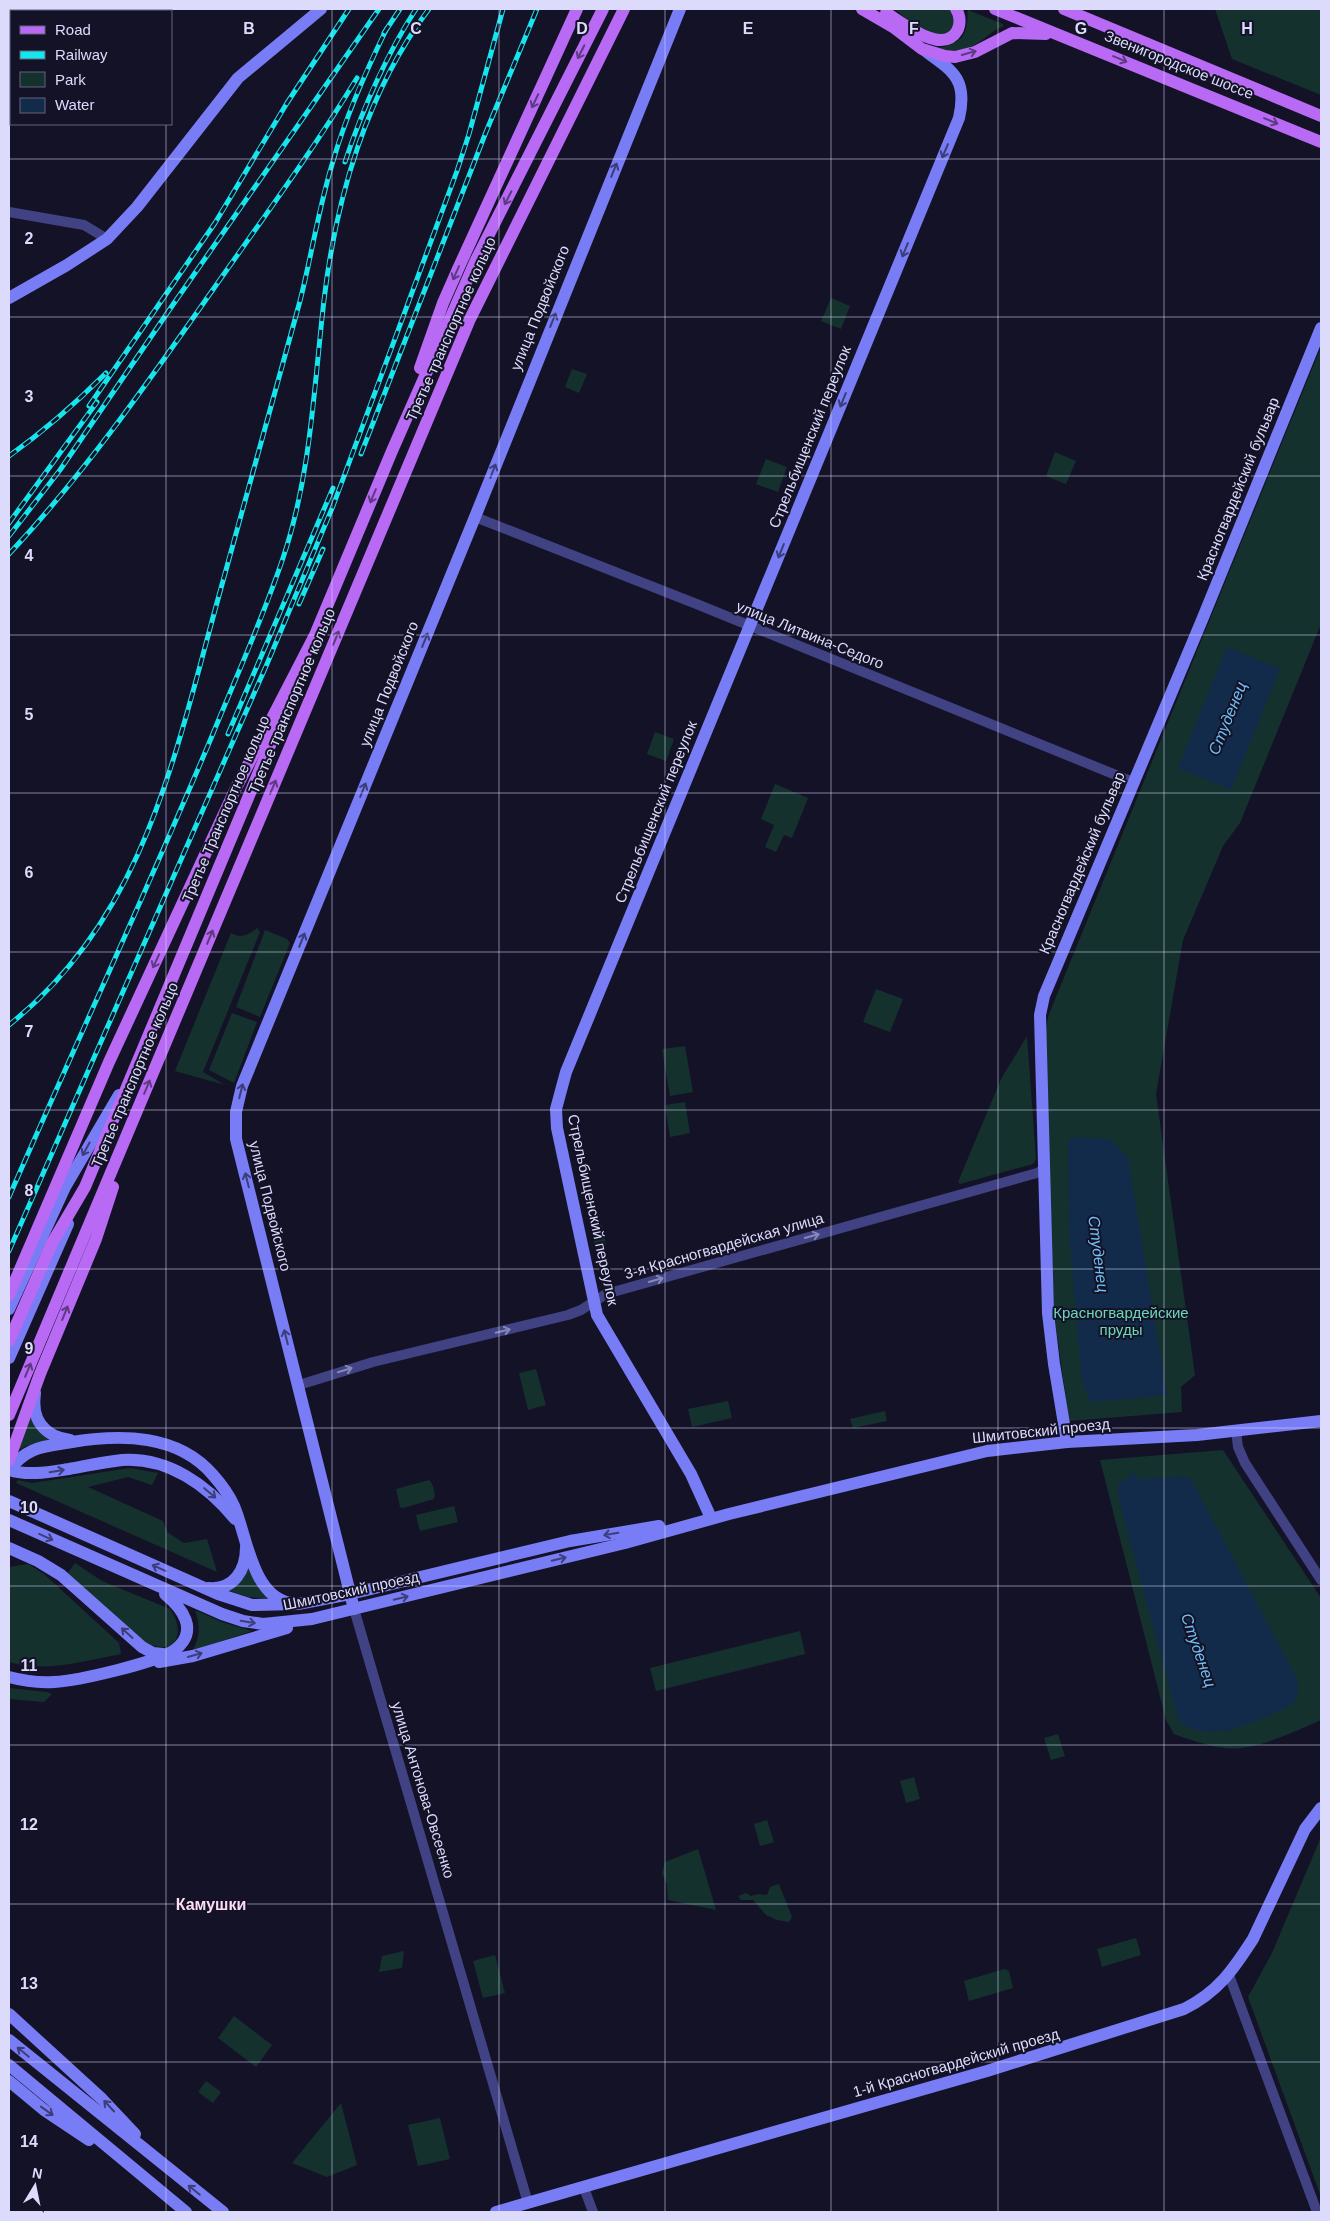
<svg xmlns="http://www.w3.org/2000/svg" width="1330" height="2221" viewBox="0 0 1330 2221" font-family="Helvetica,sans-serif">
  <rect width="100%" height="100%" fill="#141227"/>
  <g fill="#15312e">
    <path d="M894 9H950L956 22 947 35 925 33Z"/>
    <path d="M1215 9H1321V95L1232 59Z"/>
    <path d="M968 10 1003 24V27C996 28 992 33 986 37 967 52 957 53 934 48 951 47 966 41 967 22 968 18 967 13 968 10Z"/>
    <path d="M831 298 850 306 841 329 821 321Z"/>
    <path d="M1321 347V624L1240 823 1223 846 1183 940 1156 1094 1195 1375 1181 1387 1182 1412 1069 1421 1053 1306 1045 1032 1049 1014Z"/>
    <path d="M572 369 587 374 579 393 565 387Z"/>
    <path d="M1055 452 1076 461 1066 484 1046 476Z"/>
    <path d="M766 459 787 467 778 492 756 484Z"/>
    <path d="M655 732 674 739 666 761 647 754Z"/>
    <path d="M775 784 808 798 792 838 784 835 776 852 765 847 774 825 761 819Z"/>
    <path d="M257 928 260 932 203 1072 225 1085 175 1071 231 933C241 939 249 935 257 928Z"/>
    <path d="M265 930 287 939 290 943 260 1017 236 1007Z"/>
    <path d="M876 989 903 999 890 1032 863 1022Z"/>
    <path d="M232 1013 257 1022 234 1083 209 1070Z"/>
    <path d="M1027 1036 1036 1159 1033 1164 960 1184 958 1182 1001 1079Z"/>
    <path d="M685 1046 693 1092 670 1096 662 1049Z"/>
    <path d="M685 1102 690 1133 670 1137 665 1105Z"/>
    <path d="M600 1219 606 1244 595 1246 589 1221Z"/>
    <path d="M536 1369 546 1405 528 1410 519 1373Z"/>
    <path d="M728 1401 732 1418 692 1427 688 1409Z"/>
    <path d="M885 1411 887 1421 853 1428 850 1419Z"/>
    <path d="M31 1413C34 1426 38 1433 49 1440L26 1446 18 1450Z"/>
    <path d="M1223 1450 1321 1598V1720C1296 1731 1269 1744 1242 1748 1222 1751 1193 1741 1174 1734L1166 1720 1100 1460Z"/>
    <path d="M130 1468 158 1473 152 1485 128 1477 88 1487 163 1521 167 1532 184 1543 207 1539 217 1572 16 1483 18 1480 32 1483Z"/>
    <path d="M429 1480C433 1483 436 1494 434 1499L403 1508 400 1507 396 1489Z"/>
    <path d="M454 1506 458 1522 420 1531 416 1515Z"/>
    <path d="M251 1561 274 1599 248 1597 224 1589Z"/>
    <path d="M75 1563 102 1581 170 1609C187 1633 175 1658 145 1642L67 1574Z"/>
    <path d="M28 1564 44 1574 119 1643 121 1654C84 1661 46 1673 9 1662V1567Z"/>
    <path d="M195 1610 222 1622 252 1631 192 1651C201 1637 200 1625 195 1610Z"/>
    <path d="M800 1631 805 1654 656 1691 650 1668Z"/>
    <path d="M9 1688 47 1692 52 1694 44 1702 9 1699Z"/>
    <path d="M1058 1734 1065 1756 1051 1760 1044 1738Z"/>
    <path d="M914 1777 920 1799 906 1803 900 1781Z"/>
    <path d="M767 1820 774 1842 760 1846 754 1824Z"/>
    <path d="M1321 1837V2197L1248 1997 1272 1953Z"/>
    <path d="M698 1849 716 1910 668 1900 667 1884 662 1873 665 1862Z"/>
    <path d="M779 1884 792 1917 789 1922 777 1920 766 1915 753 1900H741L738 1896 746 1893 751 1896 758 1894 767 1895 770 1887Z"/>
    <path d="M1136 1938 1141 1955 1102 1967 1097 1949Z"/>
    <path d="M404 1951 402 1968 379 1972 382 1956Z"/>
    <path d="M495 1955 505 1993 483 1998 473 1961Z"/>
    <path d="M1004 1969 1009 1971 1013 1988 969 2001 964 1981Z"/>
    <path d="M234 2016 272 2045 256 2067 218 2038Z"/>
    <path d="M206 2081 221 2092 213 2103 198 2092Z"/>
    <path d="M341 2103 357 2165 327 2177 292 2163Z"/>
    <path d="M440 2118 450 2159 418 2166 408 2125Z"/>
  </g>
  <g fill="#132b4a">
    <path d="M1227 647 1280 669 1231 790 1178 768Z"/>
    <path d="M1072 1137 1110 1139 1128 1158 1167 1395 1090 1402 1082 1381 1069 1234 1068 1141Z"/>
    <path d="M1131 1473 1136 1475 1140 1479 1186 1476 1191 1479 1296 1677C1298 1684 1300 1693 1296 1700 1291 1706 1279 1711 1272 1714 1246 1726 1205 1742 1179 1722L1118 1496 1119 1484 1121 1481 1127 1480Z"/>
  </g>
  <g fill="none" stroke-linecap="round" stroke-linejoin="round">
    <path stroke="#132b4a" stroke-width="3" d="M1225 1725 1228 1732"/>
    <g stroke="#404283" stroke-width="10">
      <path d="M9 212 84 225 107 239"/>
      <path d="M475 517 699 605 1133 782"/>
      <path d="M299 1385 373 1362 568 1315 581 1310 606 1294 1037 1173 1044 1169"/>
      <path d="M1236 1431 1238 1447 1245 1463 1321 1580"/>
      <path d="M354 1609 528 2203"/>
      <path d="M1229 1975 1317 2212"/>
      <path d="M584 2188 593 2212"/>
    </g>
    <g stroke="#797df5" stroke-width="12">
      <path d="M9 298 67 265 107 239 137 207 238 78 321 9"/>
      <path d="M9 1309 65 1187 119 1095"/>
      <path d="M9 1358 68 1224"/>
      <path d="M35 1393C31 1420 44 1436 70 1440"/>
      <path d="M1067 1442 1054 1364 1048 1313 1040 1015 1044 996 1202 620 1321 328"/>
      <path d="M9 1470C28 1446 43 1447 72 1442 121 1434 178 1434 213 1475 221 1484 229 1495 234 1506 247 1536 252 1596 290 1603"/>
      <path d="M9 1470C29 1476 49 1472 69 1469 86 1466 104 1462 122 1460 168 1457 207 1485 235 1519"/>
      <path d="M9 1501 218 1594 252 1605 298 1604 350 1594 570 1541 659 1526"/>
      <path d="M711 1518 691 1474 597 1315 557 1128 556 1109 566 1072 959 118C968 79 953 71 924 50"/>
      <path d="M9 1520 222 1614 243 1621 263 1624 312 1619 625 1543 729 1514 987 1451 1067 1442 1197 1435 1321 1421"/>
      <path d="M9 1548 38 1561 61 1575 142 1647 153 1653 163 1654"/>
      <path d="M209 1588C234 1590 246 1570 246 1547"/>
      <path d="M354 1609 236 1139V1112L242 1086 475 517 680 9"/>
      <path d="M159 1662 193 1656 287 1628"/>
      <path d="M9 1677C24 1681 39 1683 54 1682 77 1681 160 1662 176 1649 199 1630 182 1608 165 1594"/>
      <path d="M9 2014 102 2099 135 2134"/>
      <path d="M9 2040 223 2212"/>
      <path d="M9 2065 186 2212"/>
      <path d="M9 2081 44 2110 89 2140"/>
      <path d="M496 2212 987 2071 1184 2009C1218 1992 1233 1970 1253 1939L1305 1829 1321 1808"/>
    </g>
    <g stroke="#b86af4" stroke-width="12">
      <path d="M862 9 893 27 922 49 945 56 955 57 975 52 1012 33 1046 34"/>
      <path d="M995 9 1321 142"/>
      <path d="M1064 9 1321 116"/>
      <path d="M886 13C902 22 942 56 957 31 961 24 960 15 956 9"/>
      <path d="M420 368 443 303 458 269 577 9"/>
      <path d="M9 1295 109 1062 235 790 315 635 392 451 476 260 603 9"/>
      <path d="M9 1341 52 1243 85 1187 289 700"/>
      <path d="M9 1415 470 319 624 9"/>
      <path d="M9 1460 40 1374 96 1239 113 1187"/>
    </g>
    <defs>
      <g id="rail">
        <path d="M384 33 400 9"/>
        <path d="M345 162C363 108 385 57 416 9"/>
        <path d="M89 406 215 223 287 103 349 9"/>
        <path d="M361 454 486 132 537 9"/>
        <path d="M9 456C44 431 75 404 106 373"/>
        <path d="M9 523 97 402"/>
        <path d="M9 536 60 470 172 306 379 9"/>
        <path d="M9 554C85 473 148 382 212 291 261 221 312 152 357 78"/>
        <path d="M299 604 323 549"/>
        <path d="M228 734 333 488"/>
        <path d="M9 1025C141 920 173 764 215 610 243 507 272 404 300 301 312 254 319 205 334 158 347 113 366 71 387 28"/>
        <path d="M9 1197C76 1043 147 891 212 736 236 677 263 618 283 558 311 475 314 386 324 300 336 198 367 91 429 9"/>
        <path d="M9 1251 267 664 333 506 457 171 469 134 503 9"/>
      </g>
    </defs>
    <use href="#rail" stroke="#15e6ee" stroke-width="5"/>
    <use href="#rail" stroke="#141227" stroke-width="3" stroke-dasharray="9" stroke-linecap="butt"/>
  </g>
  <defs><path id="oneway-shaft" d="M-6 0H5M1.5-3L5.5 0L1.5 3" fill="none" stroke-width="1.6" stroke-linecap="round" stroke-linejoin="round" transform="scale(1.25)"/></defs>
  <g stroke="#5e3a83">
    <use href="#oneway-shaft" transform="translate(581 52) rotate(117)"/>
    <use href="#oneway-shaft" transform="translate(969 53) rotate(-16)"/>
    <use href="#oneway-shaft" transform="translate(1120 59) rotate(23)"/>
    <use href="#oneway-shaft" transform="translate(535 101) rotate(115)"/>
    <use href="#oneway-shaft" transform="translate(1271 121) rotate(23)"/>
    <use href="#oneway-shaft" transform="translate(508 198) rotate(117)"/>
    <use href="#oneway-shaft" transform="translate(456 273) rotate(114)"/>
    <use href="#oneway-shaft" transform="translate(373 496) rotate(113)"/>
    <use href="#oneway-shaft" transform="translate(336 638) rotate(-67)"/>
    <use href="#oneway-shaft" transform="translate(273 787) rotate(-67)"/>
    <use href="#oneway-shaft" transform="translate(210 937) rotate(-67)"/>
    <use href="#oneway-shaft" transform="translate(156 961) rotate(115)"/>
    <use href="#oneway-shaft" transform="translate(147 1087) rotate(-67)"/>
    <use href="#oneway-shaft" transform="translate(65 1313) rotate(-68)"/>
    <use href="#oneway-shaft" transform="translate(28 1370) rotate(-67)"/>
  </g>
  <g stroke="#3c3d79">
    <use href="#oneway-shaft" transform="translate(945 151) rotate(113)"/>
    <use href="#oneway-shaft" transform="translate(614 170) rotate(-68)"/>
    <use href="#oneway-shaft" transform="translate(905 250) rotate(112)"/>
    <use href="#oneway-shaft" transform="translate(553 320) rotate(-68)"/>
    <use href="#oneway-shaft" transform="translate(843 400) rotate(112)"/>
    <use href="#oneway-shaft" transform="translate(493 471) rotate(-69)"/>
    <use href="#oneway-shaft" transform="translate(781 551) rotate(112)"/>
    <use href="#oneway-shaft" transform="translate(425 640) rotate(-68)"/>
    <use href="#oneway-shaft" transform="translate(363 790) rotate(-68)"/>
    <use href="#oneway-shaft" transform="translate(302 940) rotate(-68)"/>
    <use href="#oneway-shaft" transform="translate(241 1091) rotate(-76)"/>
    <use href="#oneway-shaft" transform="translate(86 1149) rotate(119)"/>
    <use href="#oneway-shaft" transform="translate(247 1180) rotate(-104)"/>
    <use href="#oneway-shaft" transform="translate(286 1337) rotate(-104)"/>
    <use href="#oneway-shaft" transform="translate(57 1471) rotate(-9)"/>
    <use href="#oneway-shaft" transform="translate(210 1493) rotate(40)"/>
    <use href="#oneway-shaft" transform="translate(611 1534) rotate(170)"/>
    <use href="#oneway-shaft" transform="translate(46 1537) rotate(24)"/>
    <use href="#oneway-shaft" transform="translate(559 1559) rotate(-14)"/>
    <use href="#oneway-shaft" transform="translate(159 1568) rotate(-156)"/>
    <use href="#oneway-shaft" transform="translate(401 1598) rotate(-14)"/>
    <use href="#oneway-shaft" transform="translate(248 1622) rotate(10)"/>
    <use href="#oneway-shaft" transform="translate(127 1633) rotate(-138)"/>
    <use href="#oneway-shaft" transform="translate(195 1655) rotate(-16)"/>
    <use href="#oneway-shaft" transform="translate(23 2052) rotate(-141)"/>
    <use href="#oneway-shaft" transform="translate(109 2106) rotate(-133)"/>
    <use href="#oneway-shaft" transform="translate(47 2111) rotate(36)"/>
    <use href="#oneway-shaft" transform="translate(194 2190) rotate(-141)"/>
  </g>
  <g stroke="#8687b9">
    <use href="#oneway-shaft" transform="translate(812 1236) rotate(-16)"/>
    <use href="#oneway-shaft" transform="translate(656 1280) rotate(-16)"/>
    <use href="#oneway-shaft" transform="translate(503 1331) rotate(-14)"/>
    <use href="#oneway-shaft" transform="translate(345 1370) rotate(-17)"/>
  </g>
  <path fill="none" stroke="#dcdbfc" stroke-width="1" stroke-opacity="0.55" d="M166 9V11M332 9V2212M499 9V2212M665 9V2212M831 9V2212M998 9V2212M1164 9V2212M166 124V2212M9 159H1321M9 317H1321M9 476H1321M9 635H1321M9 793H1321M9 952H1321M9 1110H1321M9 1269H1321M9 1428H1321M9 1586H1321M9 1745H1321M9 1904H1321M9 2062H1321"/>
  <g text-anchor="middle" stroke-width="4" stroke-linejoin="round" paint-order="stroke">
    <g font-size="15" fill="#dcdbfc" stroke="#141227">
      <text transform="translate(1179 65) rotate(22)" y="5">Звенигородское шоссе</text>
      <text transform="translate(540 308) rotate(-68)" y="5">улица Подвойского</text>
      <text transform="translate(451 329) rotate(-66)" y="5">Третье транспортное кольцо</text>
      <text transform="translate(810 437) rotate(-68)" y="5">Стрельбищенский переулок</text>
      <text transform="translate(1238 489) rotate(-68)" y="5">Красногвардейский бульвар</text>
      <text transform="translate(810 635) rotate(22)" y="5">улица Литвина-Седого</text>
      <text transform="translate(389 684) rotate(-68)" y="5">улица Подвойского</text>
      <text transform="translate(292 701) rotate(-67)" y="5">Третье транспортное кольцо</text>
      <text transform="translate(226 809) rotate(-67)" y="5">Третье Транспортное кольцо</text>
      <text transform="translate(656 812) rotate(-68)" y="5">Стрельбищенский переулок</text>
      <text transform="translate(1082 863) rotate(-67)" y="5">Красногвардейский бульвар</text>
      <text transform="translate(135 1075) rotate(-67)" y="5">Третье транспортное кольцо</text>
      <text transform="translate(270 1206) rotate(76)" y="5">улица Подвойского</text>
      <text transform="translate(593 1210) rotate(78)" y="5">Стрельбищенский переулок</text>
      <text transform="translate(724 1246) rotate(-16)" y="5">3-я Красногвардейская улица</text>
      <text transform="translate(1041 1431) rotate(-6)" y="5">Шмитовский проезд</text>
      <text transform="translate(351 1591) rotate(-12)" y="5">Шмитовский проезд</text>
      <text transform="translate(423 1790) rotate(73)" y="5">улица Антонова-Овсеенко</text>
      <text transform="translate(956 2063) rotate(-16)" y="5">1-й Красногвардейский проезд</text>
    </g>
    <g font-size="15" fill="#6bd8b6" stroke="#141227">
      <text x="1121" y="1318">Красногвардейские<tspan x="1121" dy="17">пруды</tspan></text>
    </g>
    <g font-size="16" font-style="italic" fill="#70c0f5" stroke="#141227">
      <text transform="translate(1227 718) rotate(-68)" y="6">Студенец</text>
      <text transform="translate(1099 1254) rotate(83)" y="6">Студенец</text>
      <text transform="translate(1199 1650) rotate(71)" y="6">Студенец</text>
    </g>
    <g font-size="16" font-weight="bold" fill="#fdddf3" stroke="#141227">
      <text x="211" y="1910">Камушки</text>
    </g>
  </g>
  <g font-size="16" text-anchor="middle" font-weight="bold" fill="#dcdbfc" stroke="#141227" stroke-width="4" stroke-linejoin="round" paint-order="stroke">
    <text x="249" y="34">B</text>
    <text x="416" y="34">C</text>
    <text x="582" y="34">D</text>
    <text x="748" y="34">E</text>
    <text x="914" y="34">F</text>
    <text x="1081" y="34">G</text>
    <text x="1247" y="34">H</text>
    <text x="29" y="244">2</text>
    <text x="29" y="402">3</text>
    <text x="29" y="561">4</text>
    <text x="29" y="720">5</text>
    <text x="29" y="878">6</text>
    <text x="29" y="1037">7</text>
    <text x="29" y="1196">8</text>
    <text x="29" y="1354">9</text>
    <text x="29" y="1513">10</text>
    <text x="29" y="1671">11</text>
    <text x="29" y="1830">12</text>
    <text x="29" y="1989">13</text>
    <text x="29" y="2147">14</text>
  </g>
  <rect width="1330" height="2221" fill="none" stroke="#dcdbfc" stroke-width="20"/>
  <rect x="10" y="10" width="162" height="115" fill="#141227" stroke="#64627c"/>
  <rect x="20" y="26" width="25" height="8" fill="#b86af4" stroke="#64627c"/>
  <text x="55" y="35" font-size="15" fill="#dcdbfc">Road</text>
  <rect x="20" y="51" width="25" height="8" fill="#15e6ee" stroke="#64627c"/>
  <text x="55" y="60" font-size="15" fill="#dcdbfc">Railway</text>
  <rect x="20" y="72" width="25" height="15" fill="#15312e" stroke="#64627c"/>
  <text x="55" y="85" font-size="15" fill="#dcdbfc">Park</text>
  <rect x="20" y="98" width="25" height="15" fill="#132b4a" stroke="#64627c"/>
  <text x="55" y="110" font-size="15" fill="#dcdbfc">Water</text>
  <g transform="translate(35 2186) rotate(10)" stroke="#141227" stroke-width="4" paint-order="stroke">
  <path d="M0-4L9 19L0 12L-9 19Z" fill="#dcdbfc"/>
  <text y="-8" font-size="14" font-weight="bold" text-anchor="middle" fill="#dcdbfc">N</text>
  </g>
</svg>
